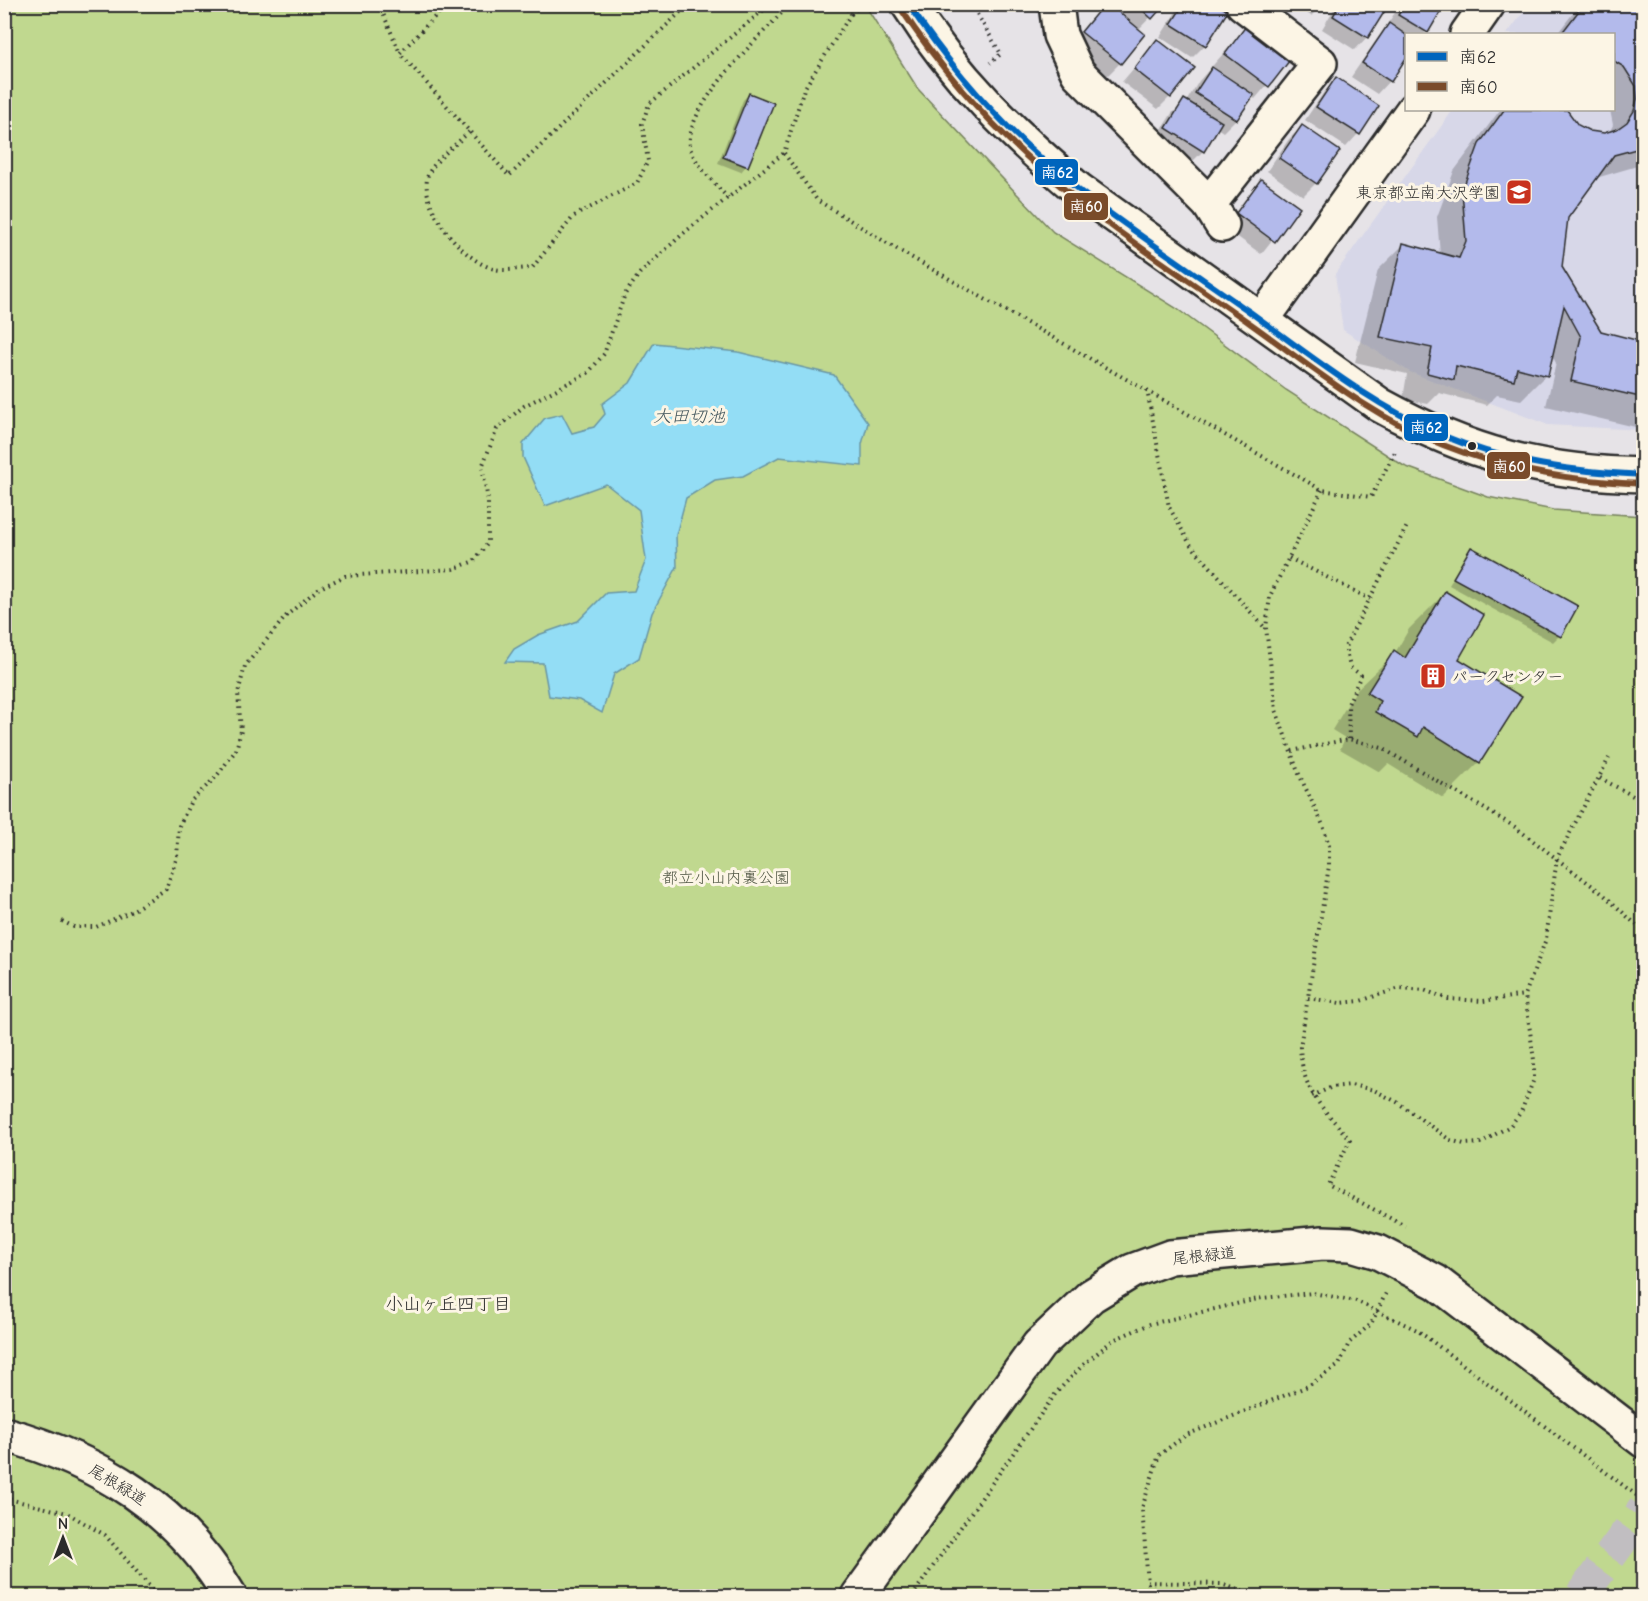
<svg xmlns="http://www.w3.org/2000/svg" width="1648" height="1601" viewBox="0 0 1648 1601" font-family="'Comic Neue','Klee One',sans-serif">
  <rect width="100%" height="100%" fill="#e6e3e7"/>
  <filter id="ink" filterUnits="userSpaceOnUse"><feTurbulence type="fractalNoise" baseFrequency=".0167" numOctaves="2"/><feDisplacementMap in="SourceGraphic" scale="12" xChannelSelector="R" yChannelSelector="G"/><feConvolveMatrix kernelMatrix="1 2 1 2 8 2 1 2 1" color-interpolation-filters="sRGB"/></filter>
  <g filter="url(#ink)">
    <path fill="#d7d7e8" d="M1529 5H1643V430L1548 425 1410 372 1343 330 1335 274 1453 110H1614V34H1507Z"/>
    <path fill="#c0d88f" stroke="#76825d" stroke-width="1.5" d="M4 5H865L918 89 1053 232 1176 308 1286 390 1404 466 1488 497 1553 510 1643 516V1596H5Z"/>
    <path fill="#93ddf5" stroke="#6996a4" stroke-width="1.5" d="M654 343 738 352 834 375 868 423 862 444V466L779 457 743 476 715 480 686 498 676 535 677 567 652 613 639 658 614 674 602 713 579 700 549 696 543 663 505 662 514 649 538 635 578 621 606 593 634 591 646 560 639 510 606 484 545 506 523 457V444L545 418 562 414 572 433 594 427 605 414 602 404 630 383Z"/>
    <g fill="#0003">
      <path d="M1105 4H1163L1138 30 1120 63 1107 76 1070 46Z"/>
      <path d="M1181 4H1215L1226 12 1205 45 1192 58 1160 37Z"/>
      <path d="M1294 4H1323L1311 16Z"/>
      <path d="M1337 4H1383L1367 37 1355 50 1322 29Z"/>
      <path d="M1401 4H1443L1424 34H1406V56L1389 81 1377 94 1351 77Z"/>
      <path d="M1580 4H1644V164L1596 178 1567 217 1560 267 1600 333 1644 343V429L1546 406 1556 363 1551 354 1546 375 1521 400 1497 395 1487 405 1439 393 1428 404 1403 399 1407 374 1355 362 1378 270 1403 245 1440 255 1437 217 1454 171 1500 110H1565L1577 127 1590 132 1609 133 1613 125 1610 110H1614V34H1557Z"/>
      <path d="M1246 28 1288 60 1255 99 1251 96 1236 119 1223 132 1217 128 1203 151 1190 164 1154 141 1172 113 1186 102 1199 81Z"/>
      <path d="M1157 41 1170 97 1158 109 1122 82Z"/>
      <path d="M1336 79 1377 106 1358 134 1346 147 1305 120 1324 92Z"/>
      <path d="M749 94 746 166 741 172 718 163 743 100Z"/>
      <path d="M1302 127 1316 183 1303 196 1267 171 1289 139Z"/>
      <path d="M1262 181 1298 207 1261 254 1224 227Z"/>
      <path d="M1471 549 1559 636 1553 642 1449 585Z"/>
      <path d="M1445 593 1479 762 1443 798 1388 764 1380 772 1340 749 1345 738 1332 730 1357 689 1395 653 1409 629Z"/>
    </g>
    <g fill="#b3baeb" stroke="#2b2b2b" stroke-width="1.5">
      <path d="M1104 4H1109L1145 34 1121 64 1081 32Z"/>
      <path d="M1136 4H1165L1152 19Z"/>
      <path d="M1184 4H1217L1228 11 1206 46 1171 24Z"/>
      <path d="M1340 4H1385L1388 6 1368 38 1333 16Z"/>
      <path d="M1405 4H1445L1428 33 1398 15Z"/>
      <path d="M1584 4H1644V147L1614 155 1568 218 1562 267 1601 331 1644 342V398L1571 381 1581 337 1564 306 1548 376 1517 368 1514 380 1456 366 1454 380 1427 373 1432 348 1380 337 1403 243 1459 258 1466 241 1462 191 1479 144 1504 110H1567L1578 125 1590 131 1604 133 1617 129 1627 122 1634 111 1637 99 1636 86 1624 67 1614 61V34H1561Z"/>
      <path d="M1389 23 1406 35V58L1391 82 1362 63Z"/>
      <path d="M1246 26 1290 60 1269 87 1225 54Z"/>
      <path d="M1157 39 1195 68 1171 98 1134 69Z"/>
      <path d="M1212 67 1254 95 1237 120 1195 93Z"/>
      <path d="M1336 77 1379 106 1360 135 1316 107Z"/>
      <path d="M749 93 774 103 748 167 723 157Z"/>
      <path d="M1184 99 1222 122 1204 152 1166 128Z"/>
      <path d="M1302 125 1340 151 1317 184 1279 158Z"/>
      <path d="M1261 179 1300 207 1275 242 1236 213Z"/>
      <path d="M1471 547 1578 606 1561 637 1453 578Z"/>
      <path d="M1445 591 1484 615 1459 659 1522 697 1480 763 1423 727 1418 737 1375 712 1380 701 1367 693 1394 650 1405 658Z"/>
    </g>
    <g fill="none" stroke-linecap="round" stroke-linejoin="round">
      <path stroke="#c1bec1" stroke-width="33" stroke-dasharray="33 16" stroke-linecap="butt" d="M1581 1596 1644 1509"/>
      <defs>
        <g id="minor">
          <path d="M908 4C954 77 1014 135 1079 190L1380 405C1469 454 1542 473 1644 475"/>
          <path d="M1056 4 1060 35 1078 73 1209 204 1222 225"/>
          <path d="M1467 34 1488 4"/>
          <path d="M1209 204 1320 63 1243 4"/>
          <path d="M1262 320 1413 110"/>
          <path d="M4 1434C100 1461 179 1509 230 1596"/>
          <path d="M858 1596 1039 1345 1091 1296 1132 1271 1170 1257 1323 1243 1351 1244 1378 1252 1436 1282 1644 1441"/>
        </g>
      </defs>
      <use href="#minor" stroke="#2b2b2b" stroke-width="38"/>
      <g stroke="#2b2b2b" stroke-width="4" stroke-dasharray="1.5 4.5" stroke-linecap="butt">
        <path d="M379 4 400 53"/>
        <path d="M447 4 400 53 509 176 689 4"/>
        <path d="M844 4 851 14 804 89 784 153 817 200 900 251 1322 490 1371 497 1396 450"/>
        <path d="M971 4 1001 54 990 63"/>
        <path d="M851 14 862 4"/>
        <path d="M469 132C459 142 433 161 428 175 418 207 465 263 495 269 505 272 520 268 532 268L574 216 637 183 648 161 642 124 649 104 771 4"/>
        <path d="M728 198C717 186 692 161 690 146 684 106 763 34 790 4"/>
        <path d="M1147 390 1169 507 1190 544 1265 628"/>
        <path d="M1322 490 1270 596 1266 628 1276 710 1298 772 1323 825 1329 846V866L1300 1047C1303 1094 1322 1106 1350 1140L1328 1185 1405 1226"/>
        <path d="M1289 558 1370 599"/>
        <path d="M1349 739 1348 704 1361 675 1350 667 1345 647 1408 524"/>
        <path d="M1292 751 1349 739 1382 748 1515 827 1603 894 1644 932"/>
        <path d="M1600 778 1644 802"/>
        <path d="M62 921 74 927H96L132 911 166 889 177 857 179 826 191 801 216 777 236 750 241 731 238 693 245 666 287 615 318 589 345 576 453 569 474 561 488 543V500L482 467 497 429 524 406 588 373 604 354 625 294 640 273 685 232 784 153"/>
        <path d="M1308 998 1340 1003 1360 1001 1400 988 1424 990 1448 999 1483 1001 1525 995"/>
        <path d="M1312 1096 1332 1087 1351 1085 1374 1090 1397 1102 1450 1140 1464 1144 1480 1143 1510 1126 1521 1112 1534 1079V1060L1525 995 1546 939 1557 858 1609 758"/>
        <path d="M4 1498 67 1513 105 1535 158 1596"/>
        <path d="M1147 1582 1221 1584 1257 1596"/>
        <path d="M912 1596 1056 1393 1083 1365 1113 1340 1150 1324 1262 1298 1313 1293 1356 1301 1417 1330 1644 1501"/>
        <path d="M1149 1596 1142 1508 1159 1455 1186 1435 1308 1386 1339 1365 1349 1343 1371 1324 1386 1293"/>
      </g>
      <use href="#minor" stroke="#fcf5e5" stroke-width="33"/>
      <defs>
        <path id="bus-1" d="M908 4C955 74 1013 139 1080 191 1135 233 1193 272 1250 312 1312 357 1373 406 1444 436 1508 463 1575 472 1644 475"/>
        <path id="bus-2" d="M901 9C948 80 1006 143 1073 196 1129 242 1192 282 1251 324 1313 368 1372 417 1443 445 1508 471 1574 481 1644 484"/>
      </defs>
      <use href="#bus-1" stroke="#fcf5e5" stroke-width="10"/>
      <use href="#bus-2" stroke="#fcf5e5" stroke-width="10"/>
      <use href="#bus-1" stroke="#0065bd" stroke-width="6"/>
      <use href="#bus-2" stroke="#7a4b2a" stroke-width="6"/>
    </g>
  </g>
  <defs>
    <symbol id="school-square" viewBox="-11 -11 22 22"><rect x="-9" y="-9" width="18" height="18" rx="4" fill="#c8321e" stroke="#fcf5e5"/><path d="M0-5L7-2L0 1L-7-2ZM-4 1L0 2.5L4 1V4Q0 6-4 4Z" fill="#fff"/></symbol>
    <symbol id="building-square" viewBox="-11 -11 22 22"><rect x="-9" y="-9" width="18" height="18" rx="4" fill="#c8321e" stroke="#fcf5e5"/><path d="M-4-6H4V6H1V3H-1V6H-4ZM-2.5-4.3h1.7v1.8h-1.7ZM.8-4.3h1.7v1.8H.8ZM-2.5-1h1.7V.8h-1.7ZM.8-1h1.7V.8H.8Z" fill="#fff"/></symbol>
  </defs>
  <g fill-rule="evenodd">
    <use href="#school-square" x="1504" y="177" width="30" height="30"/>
    <use href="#building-square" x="1418" y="661" width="30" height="30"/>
  </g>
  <circle fill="#2b2b2b" stroke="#fcf5e5" stroke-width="2" cx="1472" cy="446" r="5"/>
  <g text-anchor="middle" stroke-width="6" stroke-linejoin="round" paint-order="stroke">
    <g font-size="16" fill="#2b2b2b" stroke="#fcf5e5" text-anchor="end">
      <text x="1500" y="198">東京都立南大沢学園</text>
      <text x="1452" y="682" text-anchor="start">パークセンター</text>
    </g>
    <g font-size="16" fill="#505644" stroke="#fcf5e5">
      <text x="726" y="883">都立小山内裏公園</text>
    </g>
    <g font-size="16" fill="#2b2b2b" stroke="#fcf5e5">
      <text transform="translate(1204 1255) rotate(-6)" y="6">尾根緑道</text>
      <text transform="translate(118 1484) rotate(31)" y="6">尾根緑道</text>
    </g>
    <g font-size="18" font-style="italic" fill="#45585e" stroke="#fcf5e5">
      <text x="689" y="422">大田切池</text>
    </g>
    <g font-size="18" fill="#2b2b2b" stroke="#fcf5e5">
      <text x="448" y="1310">小山ヶ丘四丁目</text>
    </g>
  </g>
  <g stroke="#fcf5e5" stroke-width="2">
    <rect x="1034" y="158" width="45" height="28" rx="6" fill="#0065bd"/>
    <rect x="1063" y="192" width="46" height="29" rx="6" fill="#7a4b2a"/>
    <rect x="1403" y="413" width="46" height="29" rx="6" fill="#0065bd"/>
    <rect x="1486" y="451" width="45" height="29" rx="6" fill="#7a4b2a"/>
  </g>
  <g font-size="16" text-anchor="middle" font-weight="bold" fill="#fff">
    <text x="1057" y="178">南62</text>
    <text x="1086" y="212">南60</text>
    <text x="1426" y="433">南62</text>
    <text x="1509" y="472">南60</text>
  </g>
  <rect width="1648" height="1601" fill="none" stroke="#fcf5e5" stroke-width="24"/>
  <rect x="12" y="12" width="1624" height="1577" fill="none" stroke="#2b2b2b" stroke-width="2" filter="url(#ink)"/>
  <rect x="1405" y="33" width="210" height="78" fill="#fcf5e5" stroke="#a8a49b" stroke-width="1.5"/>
  <rect x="1417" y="52" width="30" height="9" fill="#0065bd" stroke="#a8a49b" stroke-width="1.5"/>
  <text x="1459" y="63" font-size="18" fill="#2b2b2b">南62</text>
  <rect x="1417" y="82" width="30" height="9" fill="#7a4b2a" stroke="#a8a49b" stroke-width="1.5"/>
  <text x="1459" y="93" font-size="18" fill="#2b2b2b">南60</text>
  <g transform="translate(63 1538)" stroke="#fcf5e5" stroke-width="4.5" paint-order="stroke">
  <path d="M0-4.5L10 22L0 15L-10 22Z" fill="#2b2b2b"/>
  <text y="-9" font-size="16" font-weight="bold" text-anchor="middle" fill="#2b2b2b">N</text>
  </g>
</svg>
